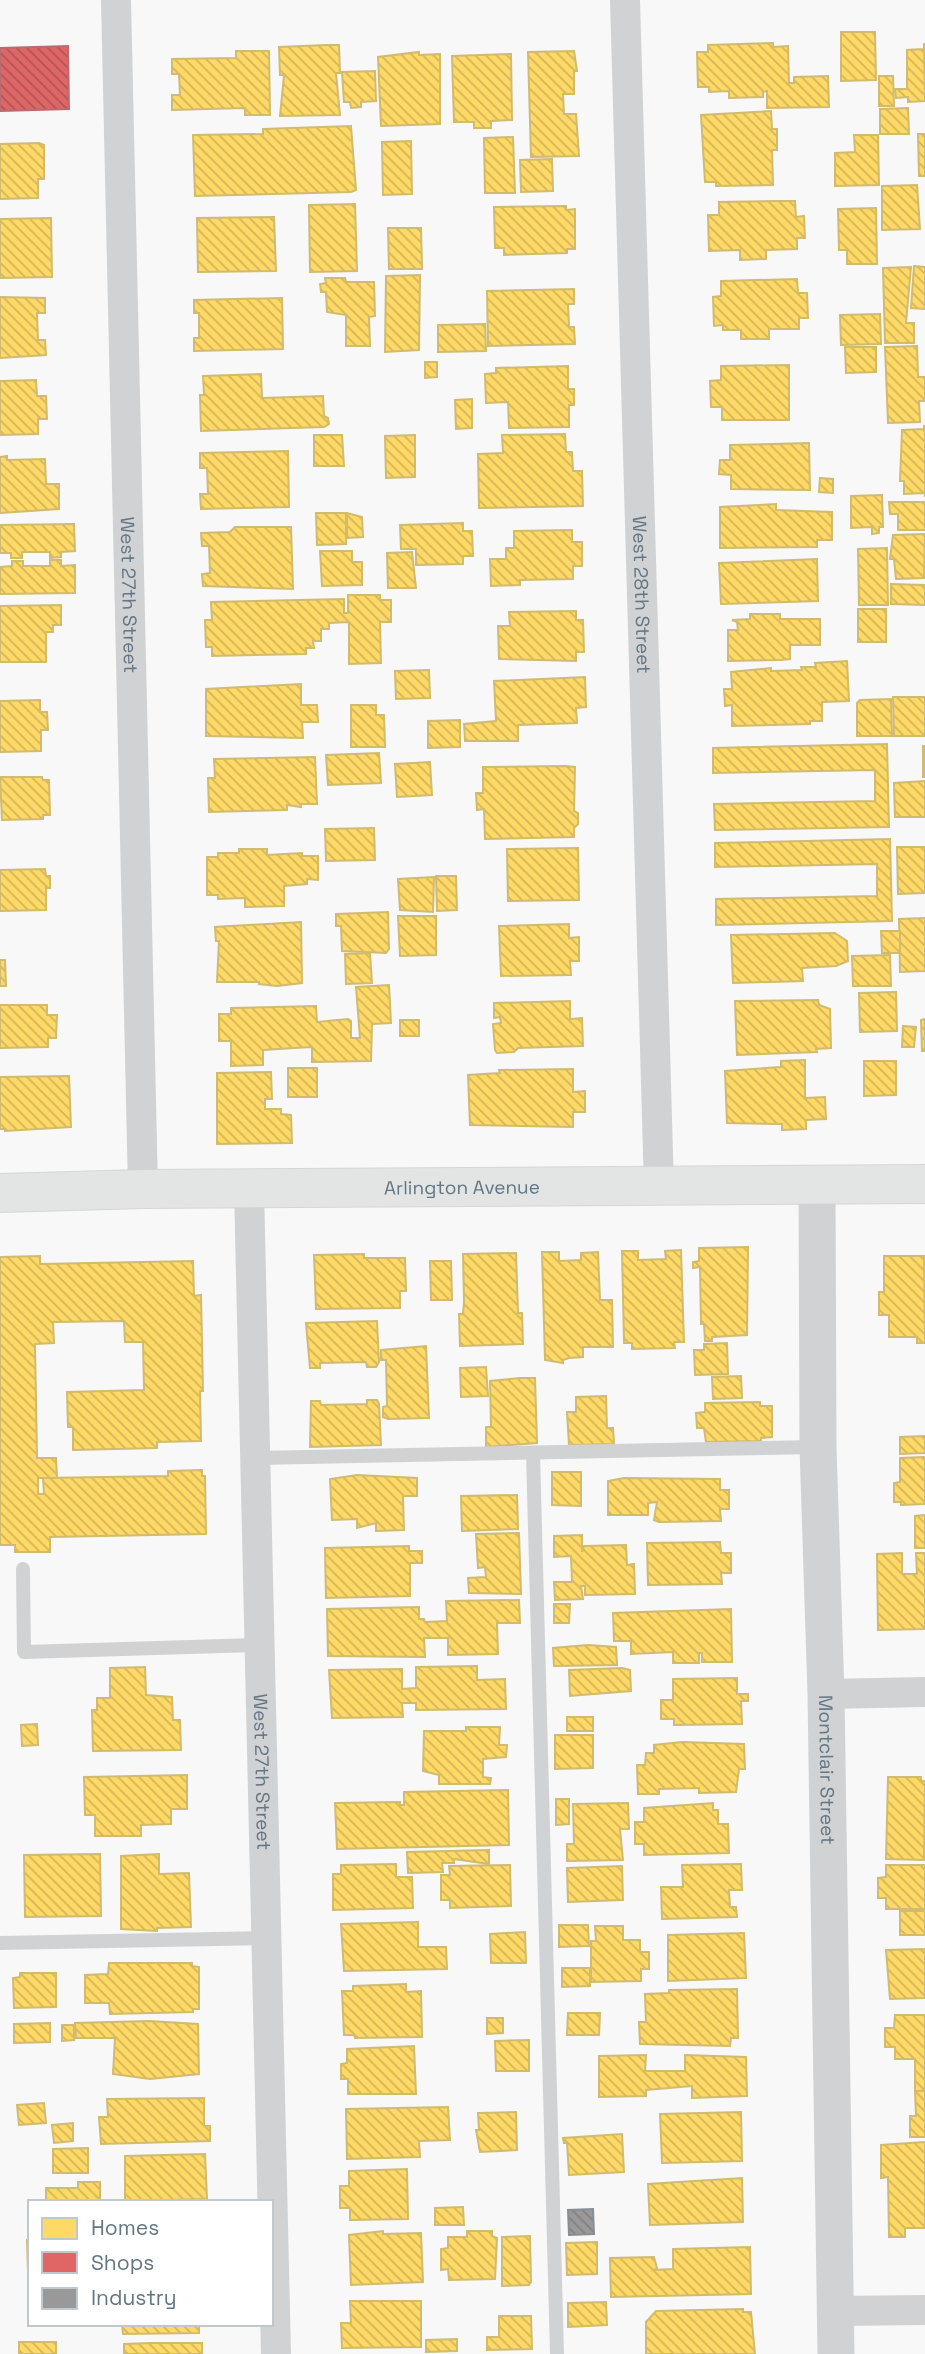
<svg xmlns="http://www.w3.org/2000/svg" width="925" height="2354" viewBox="0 0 925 2354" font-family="'Space Grotesk',sans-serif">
  <defs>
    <pattern id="homes-back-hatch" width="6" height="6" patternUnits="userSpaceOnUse" patternTransform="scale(1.75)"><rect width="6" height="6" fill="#ffd966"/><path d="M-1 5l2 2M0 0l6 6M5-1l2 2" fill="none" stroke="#d2b55a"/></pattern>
    <pattern id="shops-back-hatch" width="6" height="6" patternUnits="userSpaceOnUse" patternTransform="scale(1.75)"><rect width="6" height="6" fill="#e06666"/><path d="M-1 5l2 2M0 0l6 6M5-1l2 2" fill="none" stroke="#af5556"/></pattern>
    <pattern id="industry-back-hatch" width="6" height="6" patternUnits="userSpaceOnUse" patternTransform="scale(1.75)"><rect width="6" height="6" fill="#999"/><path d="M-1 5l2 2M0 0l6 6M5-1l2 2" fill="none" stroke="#808182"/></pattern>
  </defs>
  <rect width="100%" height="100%" fill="#f8f8f8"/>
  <g fill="url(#homes-back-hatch)" stroke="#d0bb6f" stroke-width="2">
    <path d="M841 32H875L876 80 841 81Z"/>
    <path d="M773 43V47L788 46 789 83H794V77L828 76 829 107 767 108V91L763 92V97L729 98V91L709 92V87H698L697 52H708V45Z"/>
    <path d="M924 43 925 101 908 102V97L896 98 895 89H907V50L924 49Z"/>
    <path d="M327 45H339L340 73H336L340 115 280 116 284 75H280L279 47Z"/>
    <path d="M236 51H269L270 115H245V108L172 110V95H180L179 74H172V59L236 58Z"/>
    <path d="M574 51 577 71H574V94H563L564 114H576L579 156 531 157 528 52Z"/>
    <path d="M419 52V55L440 54V124L381 126 378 57Z"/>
    <path d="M511 54 512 120 491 121V128H474V122H454L452 56Z"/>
    <path d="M375 71 376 101 361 102V107L351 108 350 102H344L342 72Z"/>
    <path d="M879 76H893L894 106H879Z"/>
    <path d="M908 108 909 134H880V109Z"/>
    <path d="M771 111 772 129H777V150H772L773 185 716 186V182H705L701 115Z"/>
    <path d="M351 126 356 190 351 192 195 196 193 135 263 134V129Z"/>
    <path d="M918 134H925V176H919Z"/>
    <path d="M854 135H878L879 185 835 186V153L855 152Z"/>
    <path d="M513 137 515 193H485L484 138Z"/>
    <path d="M411 141 412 194 383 195 382 142Z"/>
    <path d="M39 143 44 145V179H38V198L0 199V144Z"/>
    <path d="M552 159 553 191 521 192 520 160Z"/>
    <path d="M917 185 920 229 882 230V186Z"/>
    <path d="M778 201H795L796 217 804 216 805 238H797V249L766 250V259L740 260V250L709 251 708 215H719V202Z"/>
    <path d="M355 204 357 271 310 272 309 205Z"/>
    <path d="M566 206V210L575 209V249H567V253L504 255V248H495L494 207Z"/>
    <path d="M876 208 877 264H847V250H839L838 209Z"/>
    <path d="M274 217 276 271 198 272 197 218Z"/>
    <path d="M51 218 52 277 0 278V219Z"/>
    <path d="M388 228H421L422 269H389Z"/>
    <path d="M914 266 925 267V309L911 308Z"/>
    <path d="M911 267 906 323H914V343H885L883 268Z"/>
    <path d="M420 275 419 350 385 352 386 276Z"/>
    <path d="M325 278H345L346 282H374L375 316 369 317 370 346H346V315L327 312 326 292H321L320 284 326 283Z"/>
    <path d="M797 279 798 293H807L808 318H799V329H769V339H741V330H723V325L714 326 713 297 721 296V281Z"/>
    <path d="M574 289V304H568L569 327H574L575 344 488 346 487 291Z"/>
    <path d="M0 297 45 298V313H37L38 340H45L46 355 0 358Z"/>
    <path d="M282 298 283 349 194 351V338H199V313H194V300Z"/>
    <path d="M880 314 881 344 841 345 840 315Z"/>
    <path d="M485 324 486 351 438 352V325Z"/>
    <path d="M917 346 918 377H925V401H919L920 422 888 423 885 347Z"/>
    <path d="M845 347H876V372L846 373Z"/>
    <path d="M425 362H437V377L425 378Z"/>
    <path d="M789 365V420H722V407H711L710 381 721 380V366Z"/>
    <path d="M568 366V389H574V405H569V427L509 428 508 402 486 403 485 374 496 373V368Z"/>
    <path d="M261 374 262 398 323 396 324 416 328 418 329 424 324 427 201 431 200 395H204L203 376Z"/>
    <path d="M36 380 37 396H46L47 419H38V434L0 435V381Z"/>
    <path d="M472 399V428L456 429 455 400Z"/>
    <path d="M924 426H925V497V493L904 494V481H900L902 430 924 429Z"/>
    <path d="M565 434 566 452H572L573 471H582L583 506 479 508 478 454 503 453 502 435Z"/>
    <path d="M314 435H342L344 466H314Z"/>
    <path d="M415 435V477L386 478 385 436Z"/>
    <path d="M809 443 810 490 731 489V475L719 474 720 460H730V445Z"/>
    <path d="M288 451 289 507 201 509 200 494H208L207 468H200V453Z"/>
    <path d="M7 456V460L45 459 46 484H59V509L0 513V457Z"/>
    <path d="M820 478 833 479V493L819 492Z"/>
    <path d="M882 495 883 527H879V533L872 534V527L851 528V496Z"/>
    <path d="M889 502H925V530H898V514H890Z"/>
    <path d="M776 504V510L832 512V540H817V547L720 548V507Z"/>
    <path d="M316 513H346V544L317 545Z"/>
    <path d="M347 513 362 517 363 537 347 538Z"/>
    <path d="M463 523V531H472L473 556H463V564L416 565V549H401L400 525Z"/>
    <path d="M74 524 75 551 61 552V557L50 558V552H22V558H11V553H0V525Z"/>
    <path d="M235 527H291L293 589 203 586 202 574 210 573 209 546H202L201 533 230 532Z"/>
    <path d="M572 530V542H582V566H573V579L520 580V585L491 586 490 559H506V548H514V531Z"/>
    <path d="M925 534 924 578 896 579 894 559H890L893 535Z"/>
    <path d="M887 548 888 605H859L858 549Z"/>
    <path d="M320 551H352V562H362V585L322 586Z"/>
    <path d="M412 552 416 588H388L387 553Z"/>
    <path d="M817 559 818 601 721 604 719 563Z"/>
    <path d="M50 560H61V566L75 565V593L0 594V567L12 566V561H23V566H50Z"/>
    <path d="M891 584 925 585V605L891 604Z"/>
    <path d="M348 595H380V600H391V622H380L381 663 349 664V622L329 623V629H321V641H313L314 648H306V654L212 656V647H206L205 620H212L211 602 344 599V613H348Z"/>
    <path d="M61 605V625H53V632H46V662H0V606Z"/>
    <rect x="858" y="609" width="28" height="33"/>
    <path d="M576 611V620H583L584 652H576V661L499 659 498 626H510L509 612Z"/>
    <path d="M750 614H780V619H820V645H790V659L781 660 728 661V630H738L737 622 732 620 750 619Z"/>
    <path d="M847 661 849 701 822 702V721H810V724L732 726V705L725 706 724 689H732L731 672 771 668V671L802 670 801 667H816L815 663Z"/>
    <path d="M429 670 430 698 396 699 395 671Z"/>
    <path d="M585 677 586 707 576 708 577 723 518 725V741H465L464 724 496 721 494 681Z"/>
    <path d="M301 684V705H317L318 722H302L303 738 206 736V689Z"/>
    <path d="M893 697H925V736H894Z"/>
    <path d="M891 699 892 736H857V703L860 700Z"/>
    <path d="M40 700V712H47L48 730H41V751L0 752V701Z"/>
    <path d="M351 705H376V715H384L385 747H351Z"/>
    <path d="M460 720V747L428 748V721Z"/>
    <path d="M887 744 889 827 715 830 714 804 875 801V770L713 773V748Z"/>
    <rect x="923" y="746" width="2" height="31"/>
    <path d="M379 753 381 783 328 785 326 755Z"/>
    <path d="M315 757 317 804H301V807L287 805V810L209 812 208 778H215L214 759Z"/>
    <path d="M430 762 432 795 397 797 395 764Z"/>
    <path d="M565 766 575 767 574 811 578 813V824L574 828V837L485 839 484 809 477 810 476 793H483V767Z"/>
    <path d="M0 777H42L43 780H49L50 815H43V819L2 820Z"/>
    <path d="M925 781V817H895L894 783Z"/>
    <path d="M374 828 375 860 326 861 325 829Z"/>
    <path d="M890 839 892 921 716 925V899L877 896V864L715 867V843Z"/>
    <path d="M897 847H925V893L898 894Z"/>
    <path d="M578 848 579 900 508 901 507 849Z"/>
    <path d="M239 849H267V855L302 853V856H318V880L307 879V884L284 886V906L245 907V898L218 899V895H207V857H218V853H239Z"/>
    <path d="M45 869 46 876H50V888H46V910L0 911V870Z"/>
    <path d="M436 876H456L457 910 437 911Z"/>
    <path d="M434 877 433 912 400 910 398 879Z"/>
    <path d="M388 912 389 949 386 953 342 951 341 926H336V914Z"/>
    <path d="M398 916H436V955L400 956Z"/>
    <path d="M925 918V971L900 972 899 919Z"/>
    <path d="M301 922 302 983 277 986 259 984V982H217L219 941H216L215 927Z"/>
    <path d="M569 924V938L579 937V961H570L571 975 501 976 499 926Z"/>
    <path d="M881 931H900V953H882Z"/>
    <path d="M835 933 847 941 848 961 836 966 802 968 803 981 733 983 731 935Z"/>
    <path d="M370 953 372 983 346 984 345 954Z"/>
    <path d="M890 955 891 986H853L852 956Z"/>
    <path d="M0 960H5L6 986H0Z"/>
    <path d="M389 985 391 1023 372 1024 371 1061 312 1062V1047L294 1048 263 1050V1065L231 1066V1041H219V1014H231V1008L316 1006 317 1022 348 1019 351 1021V1038H360L356 987Z"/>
    <path d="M896 992 897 1031 860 1032 859 993Z"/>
    <path d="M818 1000 819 1005 830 1009 831 1048 816 1049 817 1052 737 1055 735 1001Z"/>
    <path d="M570 1001V1019L582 1018 583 1046 518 1048 514 1052 497 1053 495 1050 493 1024 501 1023 500 1017 494 1018V1003Z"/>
    <path d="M0 1005H47V1015H57L56 1038H48V1047L0 1048Z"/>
    <path d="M925 1019V1051H922L921 1020Z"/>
    <rect x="400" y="1020" width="19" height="16"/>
    <path d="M903 1026 916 1027 914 1047H902Z"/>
    <path d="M805 1060V1098L825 1097 826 1119 806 1120V1129L782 1130V1124L727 1123 725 1071 781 1067V1061Z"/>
    <path d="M864 1061H896V1095L864 1096Z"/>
    <rect x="288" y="1068" width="29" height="29"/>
    <path d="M573 1069V1092L585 1091V1112H573V1127L470 1125 468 1075 500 1073 499 1070Z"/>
    <path d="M271 1072 272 1099H265V1109H281V1114L291 1115 292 1143 217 1144V1073Z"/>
    <path d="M69 1076 71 1127 5 1131V1129H0V1077Z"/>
    <path d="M748 1247 747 1335 712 1337V1341H705L704 1324H701L700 1267 693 1268V1262L699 1261V1248Z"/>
    <path d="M681 1250 684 1342H674L675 1348 632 1349V1343H624L622 1251H638V1260L666 1259 665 1251Z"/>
    <path d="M542 1252H559V1261L581 1260V1253L598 1252 600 1300H612L613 1347H583V1357L569 1358 563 1360V1363L545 1360Z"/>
    <path d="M516 1253 518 1313H522L523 1344 460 1346 459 1314H463L464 1302 463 1254Z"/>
    <path d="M364 1254V1258H405L406 1291H400V1308L316 1309 314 1255Z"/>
    <path d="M40 1256V1264L193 1261 194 1296 201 1295 203 1391H200L201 1441 157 1442V1448L73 1450V1427H68L67 1392 144 1390 143 1342H125L124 1321 53 1322 54 1343 35 1344 37 1458H56L57 1478H38V1494H44L43 1478 168 1476V1471L202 1470V1476H205L206 1534 50 1537V1552H15V1545H0V1257Z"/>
    <path d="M884 1256H924L925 1343H917V1337H889V1315H879V1292H884Z"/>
    <path d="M430 1261H451L452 1300H431Z"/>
    <path d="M377 1321 379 1362 376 1367H367L366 1362 320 1363V1368H310L306 1323Z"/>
    <path d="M727 1343 728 1374 695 1375 694 1350H704V1344Z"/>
    <path d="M426 1346 429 1418 388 1419 383 1417V1407L387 1406 386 1360H381V1350Z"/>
    <path d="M486 1367 488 1396 461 1397 460 1368Z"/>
    <path d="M741 1376 742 1398 713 1399 712 1377Z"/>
    <path d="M520 1378H535L537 1443 486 1447V1427H491L490 1381Z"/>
    <path d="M606 1396 607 1428H613L614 1444 569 1445 567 1412H576V1397Z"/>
    <path d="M367 1400H377L379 1404 381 1445 310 1447 311 1401H320L321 1405 367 1404Z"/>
    <path d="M760 1402V1406H772V1437L761 1438V1441L706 1442 704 1428H697L696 1413 705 1412V1403Z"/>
    <path d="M925 1436V1453L900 1454V1437Z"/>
    <path d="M925 1457V1504L901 1505V1502H894V1483L900 1482V1458Z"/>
    <path d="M552 1472H581V1506L552 1505Z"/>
    <path d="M357 1475 417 1478V1496H403L404 1530 376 1531V1523L357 1528V1519L332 1520 330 1479Z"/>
    <path d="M624 1478 720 1479V1490H729V1509H720L721 1521 659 1522 654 1520 657 1502 648 1503V1515H608V1481Z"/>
    <path d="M517 1495 518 1529 462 1531 461 1496Z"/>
    <path d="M925 1515V1548H915V1516Z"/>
    <path d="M519 1533 521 1594 469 1593 468 1578 486 1577 485 1567 478 1568 476 1534Z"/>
    <path d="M582 1535V1552L584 1546 626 1545 627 1565 634 1564 635 1594 585 1595V1586H581L583 1599 555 1600 554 1582H572L571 1556 554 1557V1536Z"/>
    <path d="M720 1542 721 1553H731V1573H721L722 1584 648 1585 647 1543Z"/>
    <path d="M409 1546V1551H422V1563H410V1596L326 1598 325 1548Z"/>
    <path d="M902 1553V1574H917L916 1553H925V1629L878 1630 877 1554Z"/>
    <path d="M519 1600 520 1623H497L498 1654 448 1655V1638H424L425 1657 328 1656 327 1609 419 1607V1619H424L425 1622 447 1621 446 1601Z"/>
    <path d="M554 1604H570L569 1623H554Z"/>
    <path d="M731 1609 732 1662H702V1653H699V1663H673V1652L631 1654V1641H614L613 1613Z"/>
    <path d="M588 1645 616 1647 617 1665 554 1666 553 1648Z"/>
    <path d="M477 1666V1680L505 1679 506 1709 416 1710V1703H402L403 1717 332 1718 329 1670 402 1669V1689L416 1688V1667Z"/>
    <path d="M145 1667 146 1695 172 1697 173 1720H180L181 1750 93 1751 92 1710H97V1698H110V1668Z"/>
    <path d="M622 1668 630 1670 631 1691 570 1696 569 1670Z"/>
    <path d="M737 1678V1694H748V1701H741L742 1724 674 1725V1719H661V1700H673V1679Z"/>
    <rect x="567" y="1717" width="26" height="14"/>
    <path d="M37 1724 38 1745 22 1746 21 1725Z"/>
    <path d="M466 1727H500L499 1745H507L506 1757 483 1759V1777L491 1778 490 1784H439V1775L423 1771 424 1731H466Z"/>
    <path d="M555 1735H593V1768L555 1769Z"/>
    <path d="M682 1742 744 1744 745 1769H739L736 1792 699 1793V1788L659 1789V1794H638L637 1765H645L646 1753H654V1745Z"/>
    <path d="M187 1775V1809H171V1824L141 1825V1836H95V1815H85L84 1777Z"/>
    <path d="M888 1777H921V1781H925L924 1860 886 1859Z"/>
    <path d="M508 1790 509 1845 337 1849 335 1803 400 1802V1805H404V1792Z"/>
    <path d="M556 1799H569V1824L556 1825Z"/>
    <path d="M628 1803 629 1829H620L623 1860 567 1861V1844H574L573 1804Z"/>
    <path d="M713 1803V1810H718V1824H728L729 1853 644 1855V1844H635V1822H644V1808Z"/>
    <path d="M489 1850V1864L454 1859V1863H442L443 1872 408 1873 407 1852Z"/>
    <path d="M100 1854 101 1916 25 1917 24 1855Z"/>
    <path d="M159 1854V1874L189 1873 191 1927 157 1928V1931L121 1929V1856Z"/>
    <path d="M396 1864V1877H412L413 1908 333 1910V1874H341V1865Z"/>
    <path d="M741 1864 742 1890H729L730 1907H736L737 1917 662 1919 661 1887H683L682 1865Z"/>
    <path d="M510 1865 511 1906 450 1908V1900H441V1875H450L449 1866Z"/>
    <path d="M886 1865H925V1909H886V1898H878V1878L886 1877Z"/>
    <path d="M622 1866 623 1900 568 1902 567 1868Z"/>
    <rect x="900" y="1911" width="25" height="24"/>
    <path d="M418 1922V1947H446L447 1969 344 1971 341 1924Z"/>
    <path d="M559 1925H588L589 1946 559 1947Z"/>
    <path d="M595 1926H623V1940H640V1952H649V1969H641V1981L591 1982V1941H596Z"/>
    <path d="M525 1932 526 1963H491L490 1934Z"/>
    <path d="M744 1933 746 1978 668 1981V1935Z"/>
    <path d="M925 1949V1998L890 1999 886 1950Z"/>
    <path d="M109 1963H192V1966L199 1967V2009H193V2012L110 2014 109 2003H85V1975L108 1974Z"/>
    <path d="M562 1968H590V1986L562 1987Z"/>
    <path d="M20 1973H56V2007L14 2008 13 1978 20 1977Z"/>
    <path d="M406 1984V1992L421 1991 422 2037 355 2038 354 2035H344L342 1991H353V1986Z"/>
    <path d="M737 1989 738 2038H731L730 2046 640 2044 639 2022H646L645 1994 669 1993V1990Z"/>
    <path d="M568 2013H600L599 2035H567Z"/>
    <path d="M895 2015H925V2091H915V2059H895V2047H885V2028H894Z"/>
    <path d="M487 2018H503V2033L487 2034Z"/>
    <path d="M149 2021 198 2024 199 2074 150 2079 113 2074 115 2038H76L75 2023Z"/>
    <path d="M50 2023V2042L14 2043V2024Z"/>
    <path d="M62 2025H74V2040L62 2041Z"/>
    <path d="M529 2040V2071H496L495 2041Z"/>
    <path d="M414 2046 416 2094H348V2079H341V2064L347 2063V2049Z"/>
    <path d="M646 2055 645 2071H685V2055L746 2057 747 2096 692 2098V2086L646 2090V2096L599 2097V2056Z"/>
    <path d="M915 2091H925V2137H910V2116H916Z"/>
    <path d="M204 2098V2126H210V2141L101 2144 99 2117H108L107 2099Z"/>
    <path d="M44 2103 46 2123 19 2125 17 2105Z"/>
    <path d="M448 2107 450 2140 419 2141 420 2157 347 2159 346 2109Z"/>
    <path d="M516 2112 517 2150 480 2152 476 2130H479L478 2113Z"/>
    <path d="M741 2112 742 2161 662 2163 660 2114Z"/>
    <path d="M73 2123V2141L54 2143 52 2125Z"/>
    <path d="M622 2134 624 2172 569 2175 567 2143H564L563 2138Z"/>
    <path d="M925 2142V2228H905V2237H889L888 2177 881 2178V2145Z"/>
    <path d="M88 2148V2173H53V2149Z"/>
    <path d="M205 2154 207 2199 125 2201V2156Z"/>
    <path d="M407 2169 408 2219 350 2220V2208H340V2186H349V2171Z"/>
    <path d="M742 2178 743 2222 650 2225 648 2184Z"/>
    <path d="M78 2182H100V2202H46V2188H78Z"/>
    <path d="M463 2207 464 2225H435V2208Z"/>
    <path d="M383 2231V2234L421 2233 423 2282 351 2285 349 2235Z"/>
    <path d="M467 2231H492V2236L497 2238 495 2279 449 2280 448 2269 441 2270V2249L448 2248V2237H467Z"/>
    <path d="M530 2236 531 2282 529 2285 502 2286V2237Z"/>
    <path d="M30 2239V2273H28L27 2240Z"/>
    <path d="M597 2242V2274L567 2275 566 2243Z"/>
    <path d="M750 2247 751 2294 611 2297 610 2258 654 2257 657 2268 654 2270 673 2269V2249Z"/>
    <path d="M350 2301H421V2347L342 2348 341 2323H351Z"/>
    <path d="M606 2302 607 2325 568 2327V2303Z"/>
    <path d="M743 2309V2312H751L755 2354H646V2322L656 2311Z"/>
    <path d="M499 2316H531L532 2349 487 2350V2337H499Z"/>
    <path d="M122 2324H199V2333L123 2334Z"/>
    <path d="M457 2339V2351L426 2352V2340Z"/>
    <rect x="19" y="2342" width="37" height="12"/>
    <path d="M151 2343H202V2354H124V2344Z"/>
  </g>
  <path fill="url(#shops-back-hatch)" stroke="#ba6b6f" stroke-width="2" d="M68 46 69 109 0 111V48Z"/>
  <path fill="url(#industry-back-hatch)" stroke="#888e93" stroke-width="2" d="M593 2209 594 2234 569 2235 568 2210Z"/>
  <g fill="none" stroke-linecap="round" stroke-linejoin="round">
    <defs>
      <g id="secondary">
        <path id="s5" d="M0 1193 143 1189 925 1184"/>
      </g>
    </defs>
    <use href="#secondary" stroke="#d5d6d7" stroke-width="40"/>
    <g stroke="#d1d2d3" stroke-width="14">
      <path d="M533 1453 557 2354"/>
      <path d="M256 1458 818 1447"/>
      <path d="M23 1569 24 1652 259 1645"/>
      <path d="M0 1943 266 1938"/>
    </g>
    <g stroke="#d1d2d3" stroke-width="30">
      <path id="s1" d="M116 0 143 1189"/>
      <path id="s2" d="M625 0 659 1188"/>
      <path id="s3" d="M249 1189 276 2354"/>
      <path d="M826 1694 925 1692"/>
      <path d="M836 2311 925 2310"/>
    </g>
    <path stroke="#d1d2d3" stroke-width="37" id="s4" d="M817 1187 818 1447 826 1694 836 2354"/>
    <use href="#secondary" stroke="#e3e4e4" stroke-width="38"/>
  </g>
  <g text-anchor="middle" stroke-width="7" stroke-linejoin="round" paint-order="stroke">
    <g font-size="19" fill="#627684" stroke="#fff">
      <text dy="7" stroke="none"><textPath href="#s2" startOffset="595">West 28th Street</textPath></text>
      <text dy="7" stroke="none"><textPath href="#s1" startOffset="595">West 27th Street</textPath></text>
      <text dy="7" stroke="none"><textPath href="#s5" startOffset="462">Arlington Avenue</textPath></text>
      <text dy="7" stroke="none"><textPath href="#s4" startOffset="583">Montclair Street</textPath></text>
      <text dy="7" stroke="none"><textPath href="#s3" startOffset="583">West 27th Street</textPath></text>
    </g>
  </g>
  <rect x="28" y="2200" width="245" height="126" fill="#ffffff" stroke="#c0c8ce" stroke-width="2"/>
  <rect x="42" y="2218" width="35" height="21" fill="#ffd966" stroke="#c0c8ce" stroke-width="2"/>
  <text x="91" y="2235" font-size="21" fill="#627684">Homes</text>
  <rect x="42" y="2252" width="35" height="21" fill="#e06666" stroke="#c0c8ce" stroke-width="2"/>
  <text x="91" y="2270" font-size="21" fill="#627684">Shops</text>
  <rect x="42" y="2288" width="35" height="21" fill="#999999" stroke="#c0c8ce" stroke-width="2"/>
  <text x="91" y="2305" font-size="21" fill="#627684">Industry</text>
</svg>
